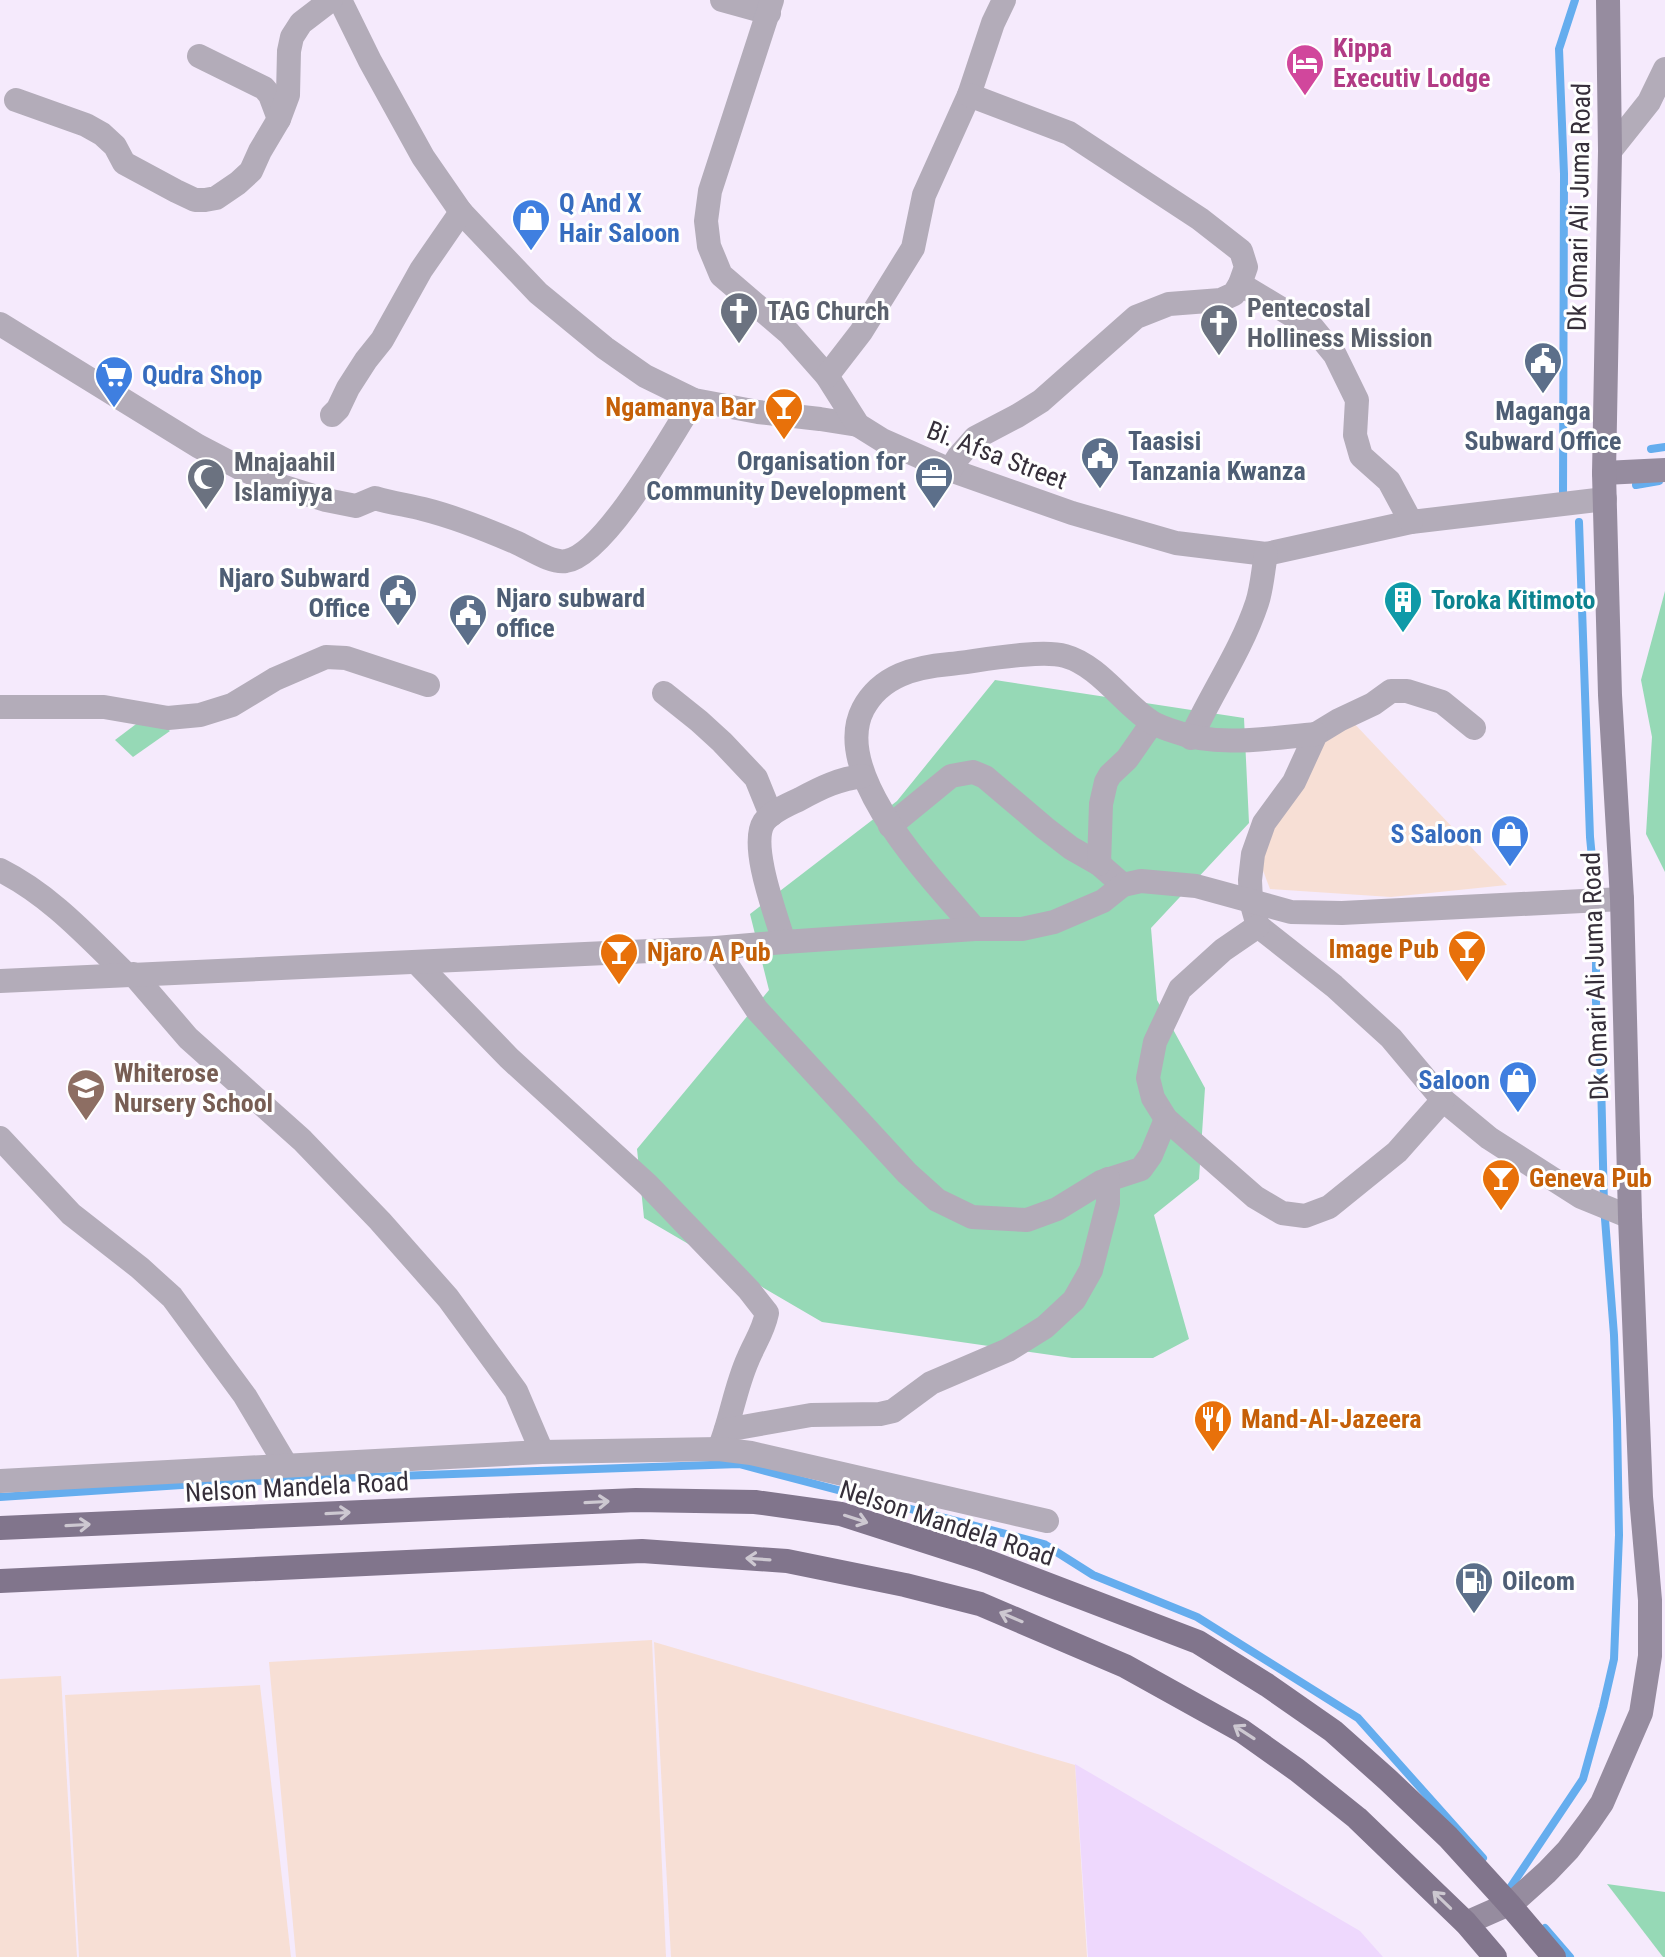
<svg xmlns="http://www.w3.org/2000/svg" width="1665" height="1957" viewBox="0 0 1665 1957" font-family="'Roboto Condensed',sans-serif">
  <rect width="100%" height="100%" fill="#f5eafc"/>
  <path fill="#eed8fd" d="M1075 1764 1360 1931 1383 1957H1088Z"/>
  <g fill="#f7dfd5">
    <path d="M1350 719 1507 885 1391 897 1270 889 1254 847 1315 750Z"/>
    <path d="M652 1640 666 1957H296L269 1662Z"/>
    <path d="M654 1642 1075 1765 1087 1957H671Z"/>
    <path d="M61 1676 77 1957H0V1679Z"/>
    <path d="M260 1685 291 1957H79L65 1695Z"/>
  </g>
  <g fill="#96d9b6">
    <path d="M1665 591V872L1646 834 1652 737 1641 680Z"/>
    <path d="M995 680 1244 718 1249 823 1151 928 1157 1000 1205 1088 1199 1179 1154 1215 1189 1339 1153 1358H1072L822 1322 644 1218 637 1149 769 990 750 914 897 801Z"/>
    <path d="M148 715 170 731 133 757 115 740Z"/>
    <path d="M1607 1884 1665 1892V1957H1663Z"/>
  </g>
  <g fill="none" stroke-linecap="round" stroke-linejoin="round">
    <g stroke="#65adee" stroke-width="8">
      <path d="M1651 449 1665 447"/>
      <path d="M1636 485 1659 481"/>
      <path d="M1563 495 1564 174 1559 49 1575 0"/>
      <path d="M0 1497 227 1482 739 1464 1044 1544 1093 1575 1197 1617 1358 1718 1483 1858"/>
      <path d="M1510 1888 1583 1779 1603 1707 1614 1659 1619 1535 1617 1420 1614 1335 1604 1206 1601 1079 1596 1002V900L1590 837 1579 522"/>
      <path d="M1545 1928 1570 1957"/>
    </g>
    <g stroke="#b3acb9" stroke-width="24">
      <path d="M340 0 370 61 423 157 461 212 538 293 605 348 645 376 694 400 758 412 820 419 858 425"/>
      <path d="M722 0 769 13"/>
      <path d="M772 0 710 191 706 221 709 246 721 275 789 333 827 376 858 425 882 440 950 470 1072 513 1176 543 1266 554 1411 522 1605 499"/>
      <path d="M199 56 264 88 270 95 279 119"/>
      <path d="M16 100 86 125 102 134 115 146 124 163 176 191 195 200H205L216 198 238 183 251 171 260 151 279 119 288 95 289 51 292 37 301 23 331 0"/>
      <path d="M1610 151 1649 102 1665 69"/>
      <path d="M1240 284 1313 328 1335 355 1357 400 1355 435 1361 456 1389 481 1411 522"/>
      <path d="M0 324 198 446 240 468 281 486 326 500 356 506 375 498C391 503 407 505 423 509 455 517 485 529 515 542 529 548 552 564 566 561 605 555 672 435 694 400"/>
      <path d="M827 376 861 332 913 248 924 195 969 95 993 23 1004 0"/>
      <path d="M332 415 338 409 348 388 366 360 382 340 421 270 461 212"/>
      <path d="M950 470 959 456 975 438 1017 416 1041 401 1136 317 1169 304 1221 300 1234 294 1240 284 1246 267 1241 251 1200 219 1069 133 969 95"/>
      <path d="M664 693 699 721 722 742 756 778 771 815"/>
      <path d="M0 707H104L168 718 200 715 232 705 275 679 326 657 346 658 428 685"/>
      <path d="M1474 728 1442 702 1407 691H1391L1373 704 1339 720 1316 734 1294 782 1264 823 1253 854 1250 880 1251 901 1258 926 1334 986 1391 1038 1443 1100 1489 1138 1581 1197 1630 1217"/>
      <path d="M1191 738C1212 692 1241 651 1257 603 1262 588 1263 570 1266 554"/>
      <path d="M890 826 951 776 973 772 985 777 1045 828 1071 848 1099 864 1123 885"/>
      <path d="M1099 864 1101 804 1106 782 1110 775 1127 759 1152 723"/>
      <path d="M0 870C50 895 87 936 127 975"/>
      <path d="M1258 926 1223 950 1180 989 1155 1042 1148 1078 1153 1098 1166 1119 1255 1197 1282 1213 1305 1216 1329 1207 1397 1152 1443 1100"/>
      <path d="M975 929C935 882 829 775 863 709 881 675 916 667 950 664 978 661 1040 649 1065 656 1098 665 1122 702 1150 721 1157 726 1165 728 1173 731 1218 748 1269 738 1316 734"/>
      <path d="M784 942C776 915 749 845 764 822 772 811 788 805 800 799 822 787 839 779 863 776"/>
      <path d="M716 948 757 1010 907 1173 937 1200 972 1217 1027 1220 1057 1209 1101 1182 1141 1169 1151 1155 1166 1119"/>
      <path d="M417 963 509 1058 648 1185 749 1290 767 1313C763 1332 755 1342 748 1359 735 1388 731 1420 719 1449"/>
      <path d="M133 974 188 1038 302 1140 380 1221 448 1298 516 1391 542 1452"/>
      <path d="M0 981 716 948 784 942 975 929H1022L1054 922 1103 901 1123 885 1141 881 1196 886 1291 912 1342 913 1622 899"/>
      <path d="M0 1138 71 1214 140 1268 172 1297 245 1396 286 1465"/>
      <path d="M726 1430 811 1415 880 1414 893 1411 931 1383 1008 1350 1045 1327 1074 1300 1091 1270 1108 1203V1179"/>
      <path d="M0 1481 542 1452 719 1449 751 1453 1047 1521"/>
    </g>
    <g stroke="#968c9f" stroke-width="24">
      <path d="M1604 473 1665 470"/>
      <path d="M1466 1923 1509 1904 1518 1898 1547 1872 1568 1850 1589 1822 1602 1803 1641 1713 1650 1656V1600L1641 1497 1630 1217 1622 899 1610 695 1604 473 1610 151 1608 0"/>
    </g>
    <g stroke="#81758c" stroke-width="24">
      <path d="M0 1528 636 1500 755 1502 841 1514 981 1559 1198 1642 1267 1685 1333 1731 1388 1780 1448 1837 1509 1904 1554 1957"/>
      <path d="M0 1581 642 1551 787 1561 905 1585 980 1604 1125 1666 1242 1731 1297 1770 1357 1818 1466 1923 1495 1957"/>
    </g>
  </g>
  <defs><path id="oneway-shaft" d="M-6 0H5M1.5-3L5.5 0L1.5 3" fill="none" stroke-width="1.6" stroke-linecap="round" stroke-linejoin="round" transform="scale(2)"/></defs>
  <g stroke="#cdc8d1">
    <use href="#oneway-shaft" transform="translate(597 1502) rotate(-3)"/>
    <use href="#oneway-shaft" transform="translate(338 1513) rotate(-3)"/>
    <use href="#oneway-shaft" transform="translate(856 1519) rotate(18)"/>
    <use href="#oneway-shaft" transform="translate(78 1525) rotate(-3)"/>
    <use href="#oneway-shaft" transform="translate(758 1559) rotate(-176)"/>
    <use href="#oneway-shaft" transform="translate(1011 1617) rotate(-157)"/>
    <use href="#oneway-shaft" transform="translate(1244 1732) rotate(-147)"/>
    <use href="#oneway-shaft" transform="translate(1442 1900) rotate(-136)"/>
  </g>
  <defs>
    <symbol id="hotel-pin" viewBox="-11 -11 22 30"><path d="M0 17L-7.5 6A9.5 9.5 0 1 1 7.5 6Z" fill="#d1479c" stroke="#fff"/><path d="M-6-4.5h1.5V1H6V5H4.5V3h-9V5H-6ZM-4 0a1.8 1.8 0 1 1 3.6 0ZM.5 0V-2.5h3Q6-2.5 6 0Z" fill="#fff"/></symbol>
    <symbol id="shop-pin" viewBox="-11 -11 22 30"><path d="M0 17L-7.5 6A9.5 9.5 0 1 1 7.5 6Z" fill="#3f7fe0" stroke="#fff"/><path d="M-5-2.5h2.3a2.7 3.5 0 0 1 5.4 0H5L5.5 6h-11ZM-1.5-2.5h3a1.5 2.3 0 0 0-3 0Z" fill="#fff"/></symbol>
    <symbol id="church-pin" viewBox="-11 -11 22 30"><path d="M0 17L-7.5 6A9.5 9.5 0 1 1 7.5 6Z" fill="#6b7280" stroke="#fff"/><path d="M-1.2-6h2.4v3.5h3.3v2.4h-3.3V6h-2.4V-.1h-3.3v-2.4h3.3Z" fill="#fff"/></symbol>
    <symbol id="civic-pin" viewBox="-11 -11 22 30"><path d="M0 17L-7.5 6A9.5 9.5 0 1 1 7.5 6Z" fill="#5c6f8a" stroke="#fff"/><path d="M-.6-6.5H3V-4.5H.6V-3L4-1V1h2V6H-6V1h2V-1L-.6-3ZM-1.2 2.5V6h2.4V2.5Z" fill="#fff"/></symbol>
    <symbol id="supermarket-pin" viewBox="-11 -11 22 30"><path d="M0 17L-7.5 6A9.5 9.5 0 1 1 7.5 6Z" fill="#3f7fe0" stroke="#fff"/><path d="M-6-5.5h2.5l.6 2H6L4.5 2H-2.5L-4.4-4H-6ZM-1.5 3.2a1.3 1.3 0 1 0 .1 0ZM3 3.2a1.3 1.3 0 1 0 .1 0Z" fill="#fff"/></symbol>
    <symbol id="bar-pin" viewBox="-11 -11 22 30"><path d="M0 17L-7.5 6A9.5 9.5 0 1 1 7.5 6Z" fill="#e8710a" stroke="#fff"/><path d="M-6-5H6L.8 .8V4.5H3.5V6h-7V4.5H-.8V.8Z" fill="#fff"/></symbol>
    <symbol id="office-pin" viewBox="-11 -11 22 30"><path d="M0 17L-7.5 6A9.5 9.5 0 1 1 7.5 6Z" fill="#5c6f8a" stroke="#fff"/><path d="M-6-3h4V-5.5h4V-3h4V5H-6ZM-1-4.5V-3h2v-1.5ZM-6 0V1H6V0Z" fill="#fff"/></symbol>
    <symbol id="mosque-pin" viewBox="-11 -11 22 30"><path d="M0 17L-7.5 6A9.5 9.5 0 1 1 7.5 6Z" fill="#6b7280" stroke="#fff"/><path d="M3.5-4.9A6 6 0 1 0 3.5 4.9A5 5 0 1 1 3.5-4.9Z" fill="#fff"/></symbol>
    <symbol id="building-pin" viewBox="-11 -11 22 30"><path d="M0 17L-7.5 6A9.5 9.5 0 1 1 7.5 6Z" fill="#0f9aa8" stroke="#fff"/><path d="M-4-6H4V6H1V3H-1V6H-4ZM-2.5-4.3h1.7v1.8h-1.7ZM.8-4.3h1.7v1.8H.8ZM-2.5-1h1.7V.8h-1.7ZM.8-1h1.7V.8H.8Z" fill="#fff"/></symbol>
    <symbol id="school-pin" viewBox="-11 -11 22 30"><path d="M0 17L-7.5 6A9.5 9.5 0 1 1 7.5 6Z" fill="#8d6e63" stroke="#fff"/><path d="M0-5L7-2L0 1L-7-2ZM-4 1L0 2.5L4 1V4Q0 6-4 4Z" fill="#fff"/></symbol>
    <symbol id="restaurant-pin" viewBox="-11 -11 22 30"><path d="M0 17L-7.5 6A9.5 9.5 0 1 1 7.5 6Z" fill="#e8710a" stroke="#fff"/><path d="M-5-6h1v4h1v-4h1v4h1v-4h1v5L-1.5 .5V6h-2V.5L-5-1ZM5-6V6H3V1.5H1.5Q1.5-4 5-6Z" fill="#fff"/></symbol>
    <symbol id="fuel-pin" viewBox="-11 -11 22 30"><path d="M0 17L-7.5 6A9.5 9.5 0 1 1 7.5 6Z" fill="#5c6f8a" stroke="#fff"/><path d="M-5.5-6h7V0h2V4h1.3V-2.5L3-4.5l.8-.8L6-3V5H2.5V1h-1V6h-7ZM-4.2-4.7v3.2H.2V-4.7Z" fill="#fff"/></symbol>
  </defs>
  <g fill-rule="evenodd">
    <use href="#hotel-pin" x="1283" y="41" width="44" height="60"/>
    <use href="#shop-pin" x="509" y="196" width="44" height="60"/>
    <use href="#church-pin" x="717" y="289" width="44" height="60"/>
    <use href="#church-pin" x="1197" y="301" width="44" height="60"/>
    <use href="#civic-pin" x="1521" y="339" width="44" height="60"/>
    <use href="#supermarket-pin" x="92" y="353" width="44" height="60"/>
    <use href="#bar-pin" x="762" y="385" width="44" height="60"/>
    <use href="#civic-pin" x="1078" y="434" width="44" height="60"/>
    <use href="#office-pin" x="912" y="454" width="44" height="60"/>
    <use href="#mosque-pin" x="184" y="455" width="44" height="60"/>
    <use href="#civic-pin" x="376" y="571" width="44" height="60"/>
    <use href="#building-pin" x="1381" y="578" width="44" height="60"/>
    <use href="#civic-pin" x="446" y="591" width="44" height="60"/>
    <use href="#shop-pin" x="1488" y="812" width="44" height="60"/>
    <use href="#bar-pin" x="1445" y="927" width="44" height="60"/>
    <use href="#bar-pin" x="597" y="930" width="44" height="60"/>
    <use href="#shop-pin" x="1496" y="1058" width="44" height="60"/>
    <use href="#school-pin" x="64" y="1066" width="44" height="60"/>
    <use href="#bar-pin" x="1479" y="1156" width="44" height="60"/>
    <use href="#restaurant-pin" x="1191" y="1397" width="44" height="60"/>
    <use href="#fuel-pin" x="1452" y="1559" width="44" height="60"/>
  </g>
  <g text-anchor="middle" stroke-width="6" stroke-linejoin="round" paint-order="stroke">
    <g font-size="26" font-weight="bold" fill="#b23c85" stroke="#fff" text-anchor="start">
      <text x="1333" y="57">Kippa<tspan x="1333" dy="30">Executiv Lodge</tspan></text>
    </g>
    <g font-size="26" font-weight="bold" fill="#366cbe" stroke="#fff" text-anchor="start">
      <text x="559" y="212">Q And X<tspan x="559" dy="30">Hair Saloon</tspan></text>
      <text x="142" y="384">Qudra Shop</text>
      <text x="1482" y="843" text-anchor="end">S Saloon</text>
      <text x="1490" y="1089" text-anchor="end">Saloon</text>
    </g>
    <g font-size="26" fill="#362f3a" stroke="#fff">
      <text transform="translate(1579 207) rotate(-89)" y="9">Dk Omari Ali Juma Road</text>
      <text transform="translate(997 455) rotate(21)" y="9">Bi. Afsa Street</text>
      <text transform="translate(1595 976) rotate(-92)" y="9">Dk Omari Ali Juma Road</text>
      <text transform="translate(297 1487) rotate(-3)" y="9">Nelson Mandela Road</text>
      <text transform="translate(947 1523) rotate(18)" y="9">Nelson Mandela Road</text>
    </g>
    <g font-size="26" font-weight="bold" fill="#5b616d" stroke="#fff" text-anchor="start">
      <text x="1247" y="317">Pentecostal<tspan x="1247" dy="30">Holliness Mission</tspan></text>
      <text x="767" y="320">TAG Church</text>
      <text x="234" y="471">Mnajaahil<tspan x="234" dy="30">Islamiyya</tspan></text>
    </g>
    <g font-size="26" font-weight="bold" fill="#c56008" stroke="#fff" text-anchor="start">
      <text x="756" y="416" text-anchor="end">Ngamanya Bar</text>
      <text x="1439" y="958" text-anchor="end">Image Pub</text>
      <text x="647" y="961">Njaro A Pub</text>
      <text x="1529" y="1187">Geneva Pub</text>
      <text x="1241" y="1428">Mand-Al-Jazeera</text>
    </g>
    <g font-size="26" font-weight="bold" fill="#4e5e75" stroke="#fff" text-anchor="start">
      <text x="1543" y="420" text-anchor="middle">Maganga<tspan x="1543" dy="30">Subward Office</tspan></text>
      <text x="1128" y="450">Taasisi<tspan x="1128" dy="30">Tanzania Kwanza</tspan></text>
      <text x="906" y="470" text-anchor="end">Organisation for<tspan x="906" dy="30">Community Development</tspan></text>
      <text x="370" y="587" text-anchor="end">Njaro Subward<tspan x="370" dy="30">Office</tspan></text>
      <text x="496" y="607">Njaro subward<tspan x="496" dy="30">office</tspan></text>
      <text x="1502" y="1590">Oilcom</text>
    </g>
    <g font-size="26" font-weight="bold" fill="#0d838f" stroke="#fff" text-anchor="start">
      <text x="1431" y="609">Toroka Kitimoto</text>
    </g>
    <g font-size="26" font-weight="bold" fill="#785e54" stroke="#fff" text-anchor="start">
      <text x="114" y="1082">Whiterose<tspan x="114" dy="30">Nursery School</tspan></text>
    </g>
  </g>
</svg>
